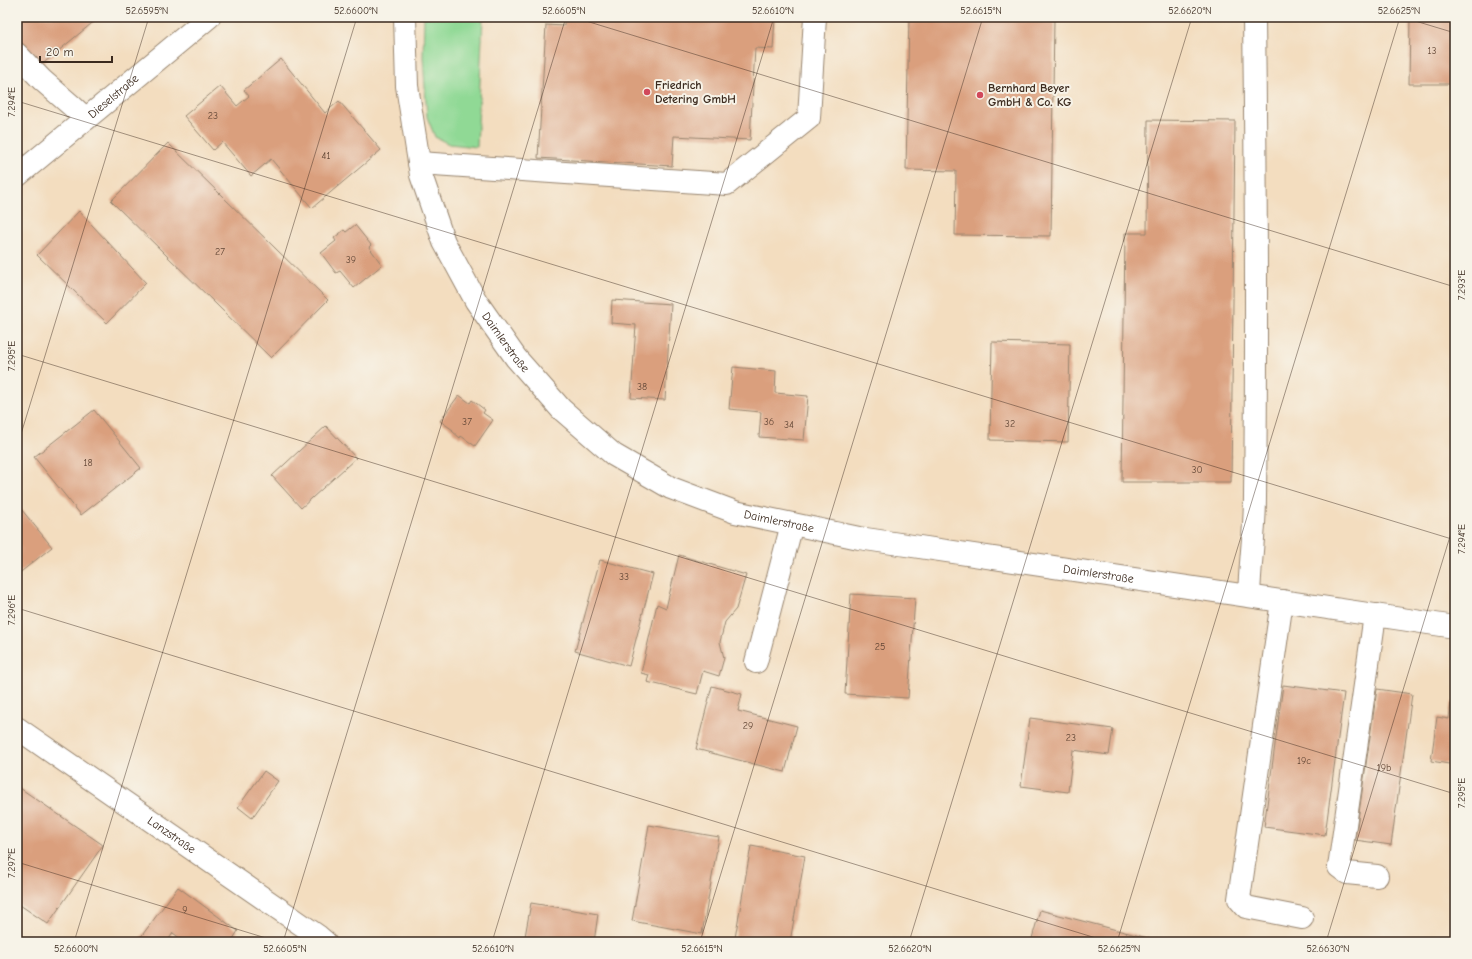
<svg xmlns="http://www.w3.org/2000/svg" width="1472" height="959" viewBox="0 0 1472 959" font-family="'Comic Neue',sans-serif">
  <rect width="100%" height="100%" fill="#f7f3e8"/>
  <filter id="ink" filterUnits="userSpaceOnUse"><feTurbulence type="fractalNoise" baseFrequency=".025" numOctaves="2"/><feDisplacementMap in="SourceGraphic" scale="8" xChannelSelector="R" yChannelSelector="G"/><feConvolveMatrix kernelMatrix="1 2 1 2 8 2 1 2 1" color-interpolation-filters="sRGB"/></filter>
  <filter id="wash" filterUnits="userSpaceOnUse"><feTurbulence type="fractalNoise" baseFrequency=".012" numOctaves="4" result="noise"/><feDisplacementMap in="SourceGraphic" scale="16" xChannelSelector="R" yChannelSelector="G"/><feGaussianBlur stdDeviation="0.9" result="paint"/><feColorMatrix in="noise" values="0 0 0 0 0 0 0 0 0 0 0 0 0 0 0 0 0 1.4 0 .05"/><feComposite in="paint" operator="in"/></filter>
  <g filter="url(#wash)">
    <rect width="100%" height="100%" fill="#f3ddbf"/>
    <path fill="#90d995" stroke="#66825a" d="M424 17H483L477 147 449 144 435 137 427 117 423 57Z"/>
    <g id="blocks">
      <g fill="#da9f7d">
        <path d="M17 17H95L97 19 40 66 17 37Z"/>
        <path d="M564 17H775L773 49 755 48 750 140 674 136 672 166 538 158 546 25 564 26Z"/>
        <path d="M909 17 1054 19 1051 236 955 235 956 171 906 170Z"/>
        <path d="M1410 17H1455V84H1409Z"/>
        <path d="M281 59 325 113 339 101 381 150 312 208 271 159 251 176 222 142 213 150 184 116 220 86 237 106 249 96 244 90Z"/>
        <path d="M1148 120 1235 121 1231 482H1122L1125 233H1147Z"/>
        <path d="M168 143 328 300 271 358 111 201Z"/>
        <path d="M79 211 146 283 107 323 37 255Z"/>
        <path d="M355 225 371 245 369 247 382 265 354 288 340 271 336 273 321 253 336 241 334 238 344 230 346 232Z"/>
        <path d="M612 300 671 304 665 400 631 398 636 325 611 323Z"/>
        <path d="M992 342 1070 344 1068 442 990 440Z"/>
        <path d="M733 367 776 371 775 393 808 396 804 440 759 437 761 412 729 409Z"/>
        <path d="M459 395 470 403 472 400 485 410 483 413 493 420 475 446 461 436 460 438 452 431 453 430 440 421Z"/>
        <path d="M94 410 141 468 81 515 34 457Z"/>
        <path d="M326 426 356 458 301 508 272 476Z"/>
        <path d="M17 504 52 547 17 575Z"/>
        <path d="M679 555 746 575 736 609 725 622 720 642 724 658 719 676 703 671 697 694 647 682 649 675 641 673 657 604 666 608Z"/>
        <path d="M600 560 653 574 629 666 575 651Z"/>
        <path d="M851 594 915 598 908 698 845 694Z"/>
        <path d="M1283 685 1344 693 1325 835 1264 827Z"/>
        <path d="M712 686 742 694 738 711 797 726 785 772 696 749Z"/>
        <path d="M1377 689 1412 694 1391 845 1355 840Z"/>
        <path d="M1451 702 1455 703V765L1431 761 1437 717 1449 719Z"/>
        <path d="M1030 718 1113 729 1109 755 1073 750 1068 792 1021 786Z"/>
        <path d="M264 771 278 781 252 818 238 807Z"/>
        <path d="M17 786 103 845 48 924 17 903Z"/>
        <path d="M649 825 719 837 702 934 632 921Z"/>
        <path d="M751 846 805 856 790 942H759L735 938Z"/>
        <path d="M178 887 238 931 231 942H185L173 933 167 942H137Z"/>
        <path d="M531 903 598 914 594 942H524Z"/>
        <path d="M1040 910 1159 941V942H1031Z"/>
      </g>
    </g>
  </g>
  <g filter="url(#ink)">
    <use href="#blocks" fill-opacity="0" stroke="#97846e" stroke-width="1"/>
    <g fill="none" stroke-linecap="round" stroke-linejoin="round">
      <defs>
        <g id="minor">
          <path id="s1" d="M405 17 407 86 421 175 444 242 476 301 516 358 561 409 614 455 671 488 735 512 859 538 1455 627"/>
          <path d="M17 54 42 80 72 106 86 119"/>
          <path d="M419 163 727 184 809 118 815 17"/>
          <path id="s2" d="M17 176 209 17"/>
          <path d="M1249 596C1250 563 1255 530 1255 497 1257 337 1256 177 1254 17"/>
          <path d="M1282 601 1239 899 1246 907 1302 918"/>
          <path d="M1375 615 1339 867 1347 873 1377 876"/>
          <path d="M756 662 792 524"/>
          <path id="s3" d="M17 728 318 936 325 942"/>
        </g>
      </defs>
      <use href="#minor" stroke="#97846e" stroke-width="24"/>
      <use href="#minor" stroke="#fff" stroke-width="22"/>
    </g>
  </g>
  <path fill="none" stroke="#3b2a1e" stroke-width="1" stroke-opacity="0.45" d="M573 17 1455 287M1402 17 1455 33M17 101 1455 540M17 354 1455 794M17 447 149 17M17 608 1109 942M17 862 279 942M74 942 357 17M283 942 566 17M492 942 774 17M700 942 983 17M909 942 1192 17M1117 942 1400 17M1326 942 1455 520"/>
  <g fill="#d1495b" stroke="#f7f3e8" stroke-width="1.5">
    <circle cx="647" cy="92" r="4"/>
    <circle cx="980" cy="95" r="4"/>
  </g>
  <g text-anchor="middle" stroke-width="4" stroke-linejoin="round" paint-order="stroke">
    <g font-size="10" fill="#634736">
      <text x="1432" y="54">13</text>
      <text x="213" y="119">23</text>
      <text x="326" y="159">41</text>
      <text x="220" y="255">27</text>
      <text x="351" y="263">39</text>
      <text x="642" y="390">38</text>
      <text x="467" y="425">37</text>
      <text x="769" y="425">36</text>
      <text x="1010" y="427">32</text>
      <text x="789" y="428">34</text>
      <text x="88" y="466">18</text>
      <text x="1197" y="473">30</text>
      <text x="624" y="580">33</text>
      <text x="880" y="650">25</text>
      <text x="748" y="729">29</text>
      <text x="1071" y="741">23</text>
      <text x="1304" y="764">19c</text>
      <text x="1384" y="771">19b</text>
      <text x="185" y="913">9</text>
    </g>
    <g font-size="12" font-weight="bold" fill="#3b2a1e" stroke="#f7f3e8" text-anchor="start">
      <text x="655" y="89">Friedrich<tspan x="655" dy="14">Detering GmbH</tspan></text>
      <text x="988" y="92">Bernhard Beyer<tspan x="988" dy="14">GmbH &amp; Co. KG</tspan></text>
    </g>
    <g font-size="12" fill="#3b2a1e" stroke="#f7f3e8">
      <text dy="4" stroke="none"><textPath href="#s2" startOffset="125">Dieselstraße</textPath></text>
      <text dy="4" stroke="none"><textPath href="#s1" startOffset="348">Daimlerstraße</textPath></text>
      <text dy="4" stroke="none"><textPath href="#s1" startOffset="684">Daimlerstraße</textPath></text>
      <text dy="4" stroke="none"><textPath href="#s1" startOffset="1008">Daimlerstraße</textPath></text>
      <text dy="4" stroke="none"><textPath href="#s3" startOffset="188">Lanzstraße</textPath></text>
    </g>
  </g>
  <rect width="1472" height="959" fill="none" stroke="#f7f3e8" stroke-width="44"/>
  <path d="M40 56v6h72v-6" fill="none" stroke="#3b2a1e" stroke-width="2"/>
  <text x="46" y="56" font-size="12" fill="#3b2a1e" stroke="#f7f3e8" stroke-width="3" paint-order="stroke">20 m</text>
  <rect x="22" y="22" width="1428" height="915" fill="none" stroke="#3b2a1e" stroke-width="1.5"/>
  <g font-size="10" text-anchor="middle" fill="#3b2a1e">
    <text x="147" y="14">52.6595°N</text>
    <text x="356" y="14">52.6600°N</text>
    <text x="564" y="14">52.6605°N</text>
    <text x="773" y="14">52.6610°N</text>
    <text x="981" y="14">52.6615°N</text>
    <text x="1190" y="14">52.6620°N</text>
    <text x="1399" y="14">52.6625°N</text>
    <text transform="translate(11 102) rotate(-90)" y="4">7.294°E</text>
    <text transform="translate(1461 285) rotate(-90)" y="4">7.293°E</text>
    <text transform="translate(11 356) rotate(-90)" y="4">7.295°E</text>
    <text transform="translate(1461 539) rotate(-90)" y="4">7.294°E</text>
    <text transform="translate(11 610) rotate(-90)" y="4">7.296°E</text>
    <text transform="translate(1461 793) rotate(-90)" y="4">7.295°E</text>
    <text transform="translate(11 863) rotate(-90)" y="4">7.297°E</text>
    <text x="76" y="952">52.6600°N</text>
    <text x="285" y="952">52.6605°N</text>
    <text x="493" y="952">52.6610°N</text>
    <text x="702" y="952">52.6615°N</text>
    <text x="910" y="952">52.6620°N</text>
    <text x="1119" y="952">52.6625°N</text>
    <text x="1328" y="952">52.6630°N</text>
  </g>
</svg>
